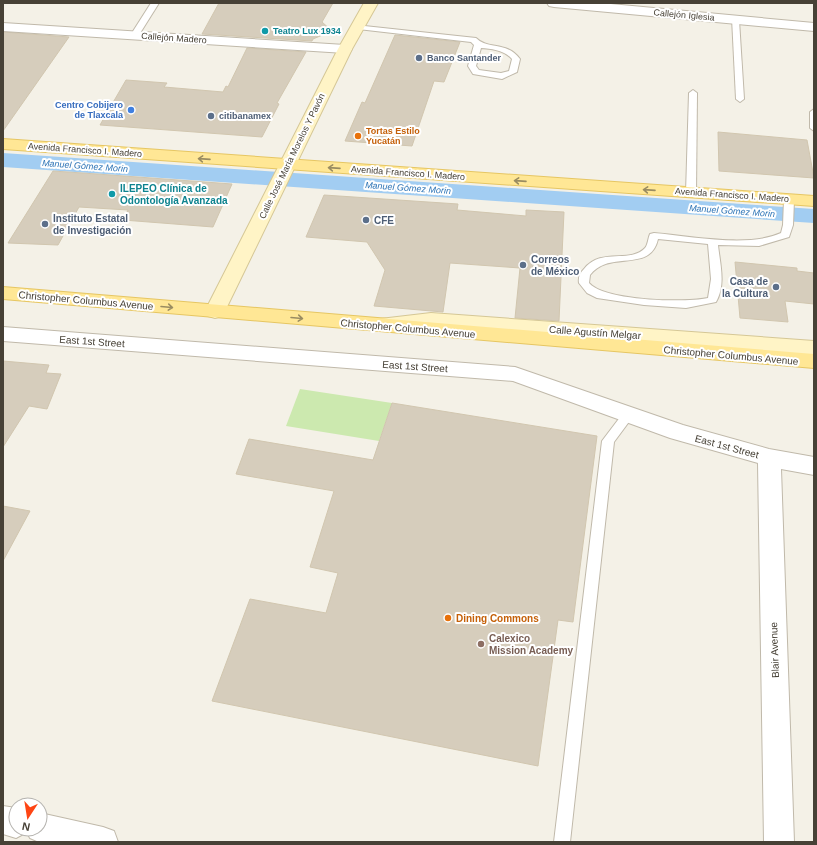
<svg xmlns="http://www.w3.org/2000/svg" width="817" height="845" viewBox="0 0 817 845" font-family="Helvetica,sans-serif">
  <rect width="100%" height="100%" fill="#f4f1e7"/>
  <path fill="#cce9af" d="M300 389 392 403 379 441 286 426Z"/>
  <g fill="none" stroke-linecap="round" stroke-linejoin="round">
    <path fill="#a2cdf2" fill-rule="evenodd" d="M3 153 814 209V223L3 167Z"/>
  </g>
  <g fill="#d6cdbc" stroke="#d1c6af">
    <path d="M219 3H333L322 22 332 31 313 39 312 41 202 34Z"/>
    <path d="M3 32 69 37 3 131Z"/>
    <path d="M395 35 460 42 444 82 434 81 412 146 345 141 362 102 365 103Z"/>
    <path d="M247 48 306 52 277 103 279 104 262 137 100 125 126 80 167 83 164 87 223 92 226 86 228 87Z"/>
    <path d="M718 132 807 140 814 178 719 171Z"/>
    <path d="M53 171 97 174 232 184 213 227 123 220 128 210 79 207 58 245 8 243Z"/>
    <path d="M324 195 458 204 457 210 526 216V210L564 212 559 321 515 318 520 268 450 263 443 312 374 306 385 270 367 242 306 237Z"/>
    <path d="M735 262 797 268V271L814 273V304L785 301 788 322 740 318Z"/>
    <path d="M3 361 49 365 46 373 61 374 47 409 29 406 3 447Z"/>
    <path d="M392 403 597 436 573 622 558 620 538 766 212 701 250 599 326 613 338 573 310 567 334 491 236 474 249 439 373 460Z"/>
    <path d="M3 506 30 511 3 561Z"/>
  </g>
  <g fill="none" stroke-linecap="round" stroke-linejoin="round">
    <defs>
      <g id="service">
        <path d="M151 3H159L137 38H131L130 36Z"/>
        <path d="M732 18 739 20 744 99 740 102 736 99Z"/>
        <path d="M355 25 476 38C488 50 507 41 520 59L517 72 502 79 473 74 468 66 474 45 471 42 358 29 354 27ZM481 48C492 49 504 50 512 59L509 71 501 73 479 70 476 66Z"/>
        <path d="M693 90 697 93 696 193 691 196 686 193 689 93Z"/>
        <path d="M814 109V131L810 128V112Z"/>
        <path d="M789 197 794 200 793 225 789 237 759 246 718 245C720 264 726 285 716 302L686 308 644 305 597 298 587 293 579 283C578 277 580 273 584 269 601 247 630 264 645 248 648 245 648 238 650 234L654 233C690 236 748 248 781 233L783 225 784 200ZM658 239 708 244 711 279 708 298C685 303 604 301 589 283L590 275C610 249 650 274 658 239Z"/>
        <path d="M628 411 632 412 634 415 614 442 570 842H554L602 441 624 412Z"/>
      </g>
      <g id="minor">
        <path d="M547 3H600L814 23V31L554 7 549 6Z"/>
        <path d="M3 23 345 45 350 46 352 49 350 52 345 53 3 31Z"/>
        <path d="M3 327 515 367 683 425 769 449 814 457V475L781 469 794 842H764L758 463 670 438 513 381 3 341Z"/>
      </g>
      <path id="tertiary" d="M3 806 16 808V829H40V813L103 827 114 831 118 842H39L30 838 27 832 16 838 3 834Z"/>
      <g id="secondary">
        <path d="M364 3H378L352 49 225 311 222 316 215 318 208 316 205 311 338 49Z"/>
        <path d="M431 313 814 341V355L431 327 387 331 380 329 377 324 380 319Z"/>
      </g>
      <g id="primary">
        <path d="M3 139 814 196V206L3 149Z"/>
        <path d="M3 287 814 354V368L3 299Z"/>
      </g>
    </defs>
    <use href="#service" stroke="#c0b9aa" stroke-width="2"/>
    <use href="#minor" stroke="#c0b9aa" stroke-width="2"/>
    <use href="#tertiary" stroke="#c0b9aa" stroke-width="2"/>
    <use href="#secondary" stroke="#d5c796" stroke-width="2"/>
    <use href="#primary" stroke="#e6c663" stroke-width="2"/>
    <use href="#service" fill="#fff" fill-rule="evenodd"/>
    <use href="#minor" fill="#fff" fill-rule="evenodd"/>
    <use href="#tertiary" fill="#fff" fill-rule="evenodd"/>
    <use href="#secondary" fill="#fff4c6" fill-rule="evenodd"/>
    <use href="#primary" fill="#ffe795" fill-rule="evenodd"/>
  </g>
  <defs><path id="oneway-shaft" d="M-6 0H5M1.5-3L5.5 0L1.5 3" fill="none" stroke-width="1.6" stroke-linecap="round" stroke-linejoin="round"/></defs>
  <g stroke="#9a8c61">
    <use href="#oneway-shaft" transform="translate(204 159) rotate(-176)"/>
    <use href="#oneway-shaft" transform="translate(334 168) rotate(-176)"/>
    <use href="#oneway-shaft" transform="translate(520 181) rotate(-176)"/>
    <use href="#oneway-shaft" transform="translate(649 190) rotate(-176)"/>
    <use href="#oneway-shaft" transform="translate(167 307) rotate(5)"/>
    <use href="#oneway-shaft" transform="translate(297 318) rotate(5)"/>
  </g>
  <g fill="#0f9aa8" stroke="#fff" stroke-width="1.5">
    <circle cx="265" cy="31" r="4"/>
    <circle cx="112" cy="194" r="4"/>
  </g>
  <g fill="#5c6f8a" stroke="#fff" stroke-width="1.5">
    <circle cx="419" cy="58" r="4"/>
    <circle cx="211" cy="116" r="4"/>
    <circle cx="366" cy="220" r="4"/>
    <circle cx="45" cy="224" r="4"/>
    <circle cx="523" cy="265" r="4"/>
    <circle cx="776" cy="287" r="4"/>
  </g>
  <circle fill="#3f7fe0" stroke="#fff" stroke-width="1.5" cx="131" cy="110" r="4"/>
  <g fill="#e8710a" stroke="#fff" stroke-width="1.5">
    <circle cx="358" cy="136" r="4"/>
    <circle cx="448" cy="618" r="4"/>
  </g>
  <circle fill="#8d6e63" stroke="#fff" stroke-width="1.5" cx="481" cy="644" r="4"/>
  <g text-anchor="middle" stroke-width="4" stroke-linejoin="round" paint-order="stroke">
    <g font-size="9" fill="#474136" stroke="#fff">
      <text transform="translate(684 15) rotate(5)" y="3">Callejón Iglesia</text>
      <text transform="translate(174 38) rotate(4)" y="3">Callejón Madero</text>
      <text transform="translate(85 150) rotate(4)" y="3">Avenida Francisco I. Madero</text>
      <text transform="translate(292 156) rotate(-64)" y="3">Calle José María Morelos Y Pavón</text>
      <text transform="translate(408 173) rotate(4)" y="3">Avenida Francisco I. Madero</text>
      <text transform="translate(732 195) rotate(4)" y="3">Avenida Francisco I. Madero</text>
    </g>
    <g font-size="9" font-weight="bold" fill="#0d838f" stroke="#fff" text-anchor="start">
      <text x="273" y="34">Teatro Lux 1934</text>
    </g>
    <g font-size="9" font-weight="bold" fill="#4e5e75" stroke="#fff" text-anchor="start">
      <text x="427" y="61">Banco Santander</text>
      <text x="219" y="119">citibanamex</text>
    </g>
    <g font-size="9" font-weight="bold" fill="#366cbe" stroke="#fff" text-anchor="end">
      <text x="123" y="108">Centro Cobijero<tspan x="123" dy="10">de Tlaxcala</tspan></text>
    </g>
    <g font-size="9" font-weight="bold" fill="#c56008" stroke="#fff" text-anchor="start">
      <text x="366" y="134">Tortas Estilo<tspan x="366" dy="10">Yucatán</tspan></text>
    </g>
    <g font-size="9" font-style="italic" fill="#2d74b6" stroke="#fff">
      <text transform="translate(85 166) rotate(4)" y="3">Manuel Gómez Morin</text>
      <text transform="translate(408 188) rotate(4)" y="3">Manuel Gómez Morin</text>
      <text transform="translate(732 211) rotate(4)" y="3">Manuel Gómez Morin</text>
    </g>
    <g font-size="10" font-weight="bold" fill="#0d838f" stroke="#fff" text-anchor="start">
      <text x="120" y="192">ILEPEO Clínica de<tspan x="120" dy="12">Odontología Avanzada</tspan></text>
    </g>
    <g font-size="10" font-weight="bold" fill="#4e5e75" stroke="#fff" text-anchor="start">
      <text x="53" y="222">Instituto Estatal<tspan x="53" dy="12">de Investigación</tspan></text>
      <text x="374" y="224">CFE</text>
      <text x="531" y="263">Correos<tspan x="531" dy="12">de México</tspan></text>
      <text x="768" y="285" text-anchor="end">Casa de<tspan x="768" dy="12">la Cultura</tspan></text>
    </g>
    <g font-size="10" fill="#474136" stroke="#fff">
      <text transform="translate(86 300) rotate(5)" y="4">Christopher Columbus Avenue</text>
      <text transform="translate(408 328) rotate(5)" y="4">Christopher Columbus Avenue</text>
      <text transform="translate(595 332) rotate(4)" y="4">Calle Agustín Melgar</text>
      <text transform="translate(92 341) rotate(4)" y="4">East 1st Street</text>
      <text transform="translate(731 355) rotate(5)" y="4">Christopher Columbus Avenue</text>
      <text transform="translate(415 366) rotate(4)" y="4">East 1st Street</text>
      <text transform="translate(727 446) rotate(15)" y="4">East 1st Street</text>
      <text transform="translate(774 650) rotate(-92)" y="4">Blair Avenue</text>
    </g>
    <g font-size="10" font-weight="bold" fill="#c56008" stroke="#fff" text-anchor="start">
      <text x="456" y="622">Dining Commons</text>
    </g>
    <g font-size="10" font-weight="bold" fill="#785e54" stroke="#fff" text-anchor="start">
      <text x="489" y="642">Calexico<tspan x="489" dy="12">Mission Academy</tspan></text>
    </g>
  </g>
  <rect width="817" height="845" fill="none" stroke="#474136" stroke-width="8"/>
  <g transform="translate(28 817) rotate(192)"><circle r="19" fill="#ffffff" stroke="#b5b3af"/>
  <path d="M0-3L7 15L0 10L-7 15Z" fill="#fe4514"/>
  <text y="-6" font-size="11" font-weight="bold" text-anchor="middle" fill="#474136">N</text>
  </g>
</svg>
